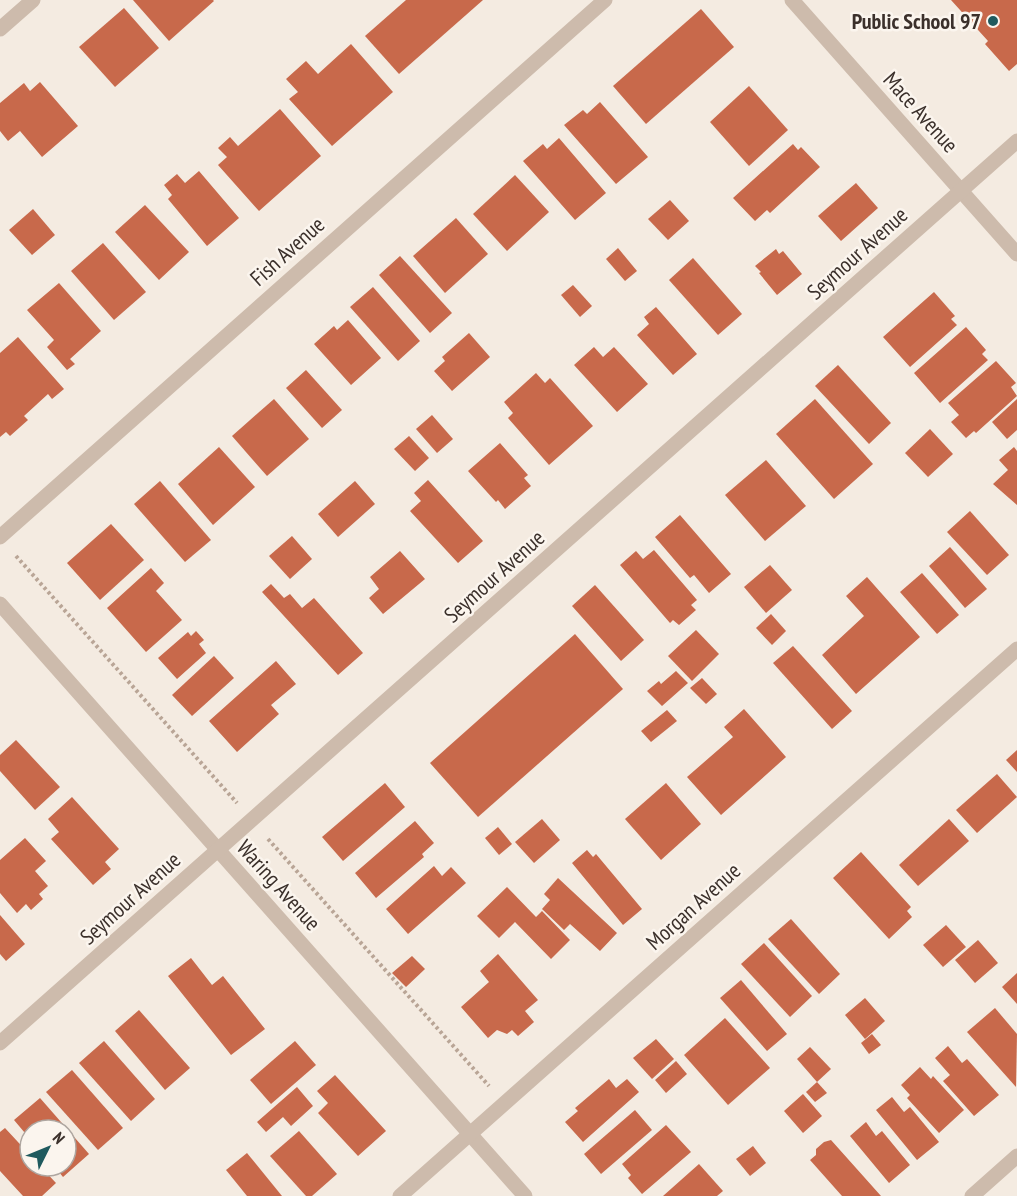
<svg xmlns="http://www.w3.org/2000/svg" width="1017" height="1196" viewBox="0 0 1017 1196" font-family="'PT Sans Narrow',sans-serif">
  <rect width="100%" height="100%" fill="#f4ebe1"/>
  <g fill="#c8694b">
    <path d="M133 0H213L214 1 169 41Z"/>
    <path d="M406 0H483L399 74 365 36Z"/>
    <path d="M951 0H1017V64L1009 71 985 44 988 41Z"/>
    <path d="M124 8 159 48 115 87 79 47Z"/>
    <path d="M701 9 734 47 646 124 613 86Z"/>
    <path d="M351 44 393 92 332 146 289 99 298 92 286 79 306 61 318 74Z"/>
    <path d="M40 82 78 126 42 157 20 131 8 141 0 131V103L24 83 30 91Z"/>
    <path d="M749 86 788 130 749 166 710 122Z"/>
    <path d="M600 102 648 157 616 184 564 125 583 110 587 114Z"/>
    <path d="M280 109 321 156 259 211 218 165 227 157 218 148 230 137 238 146Z"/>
    <path d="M559 138 606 193 575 220 523 161 543 144 547 149Z"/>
    <path d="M793 144 798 150 801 147 820 167 770 213 767 210 755 221 733 198Z"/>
    <path d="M199 171 239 218 207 246 168 199 172 195 164 185 177 174 185 183Z"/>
    <path d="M515 175 549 212 507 251 473 214Z"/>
    <path d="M856 183 878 208 841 241 818 216Z"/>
    <path d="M670 200 689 221 668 240 648 219Z"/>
    <path d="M145 205 189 252 159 280 115 232Z"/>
    <path d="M33 209 55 235 32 255 9 230Z"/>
    <path d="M456 218 488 254 445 293 413 256Z"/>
    <path d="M103 243 146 292 114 320 71 271Z"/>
    <path d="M618 248 637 271 625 281 606 259Z"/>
    <path d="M776 249 779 254 783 251 802 274 777 295 759 273 761 272 755 266Z"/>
    <path d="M400 256 452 313 430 333 379 275Z"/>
    <path d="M693 258 742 314 718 335 669 280Z"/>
    <path d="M59 283 101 331 70 359 75 364 67 370 47 347 54 340 27 310Z"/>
    <path d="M573 285 592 306 580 317 561 295Z"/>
    <path d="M373 287 420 341 398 361 350 307Z"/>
    <path d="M934 292 955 316 951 319 957 325 910 367 883 337Z"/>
    <path d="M656 307 697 354 673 375 637 335 649 324 644 317Z"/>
    <path d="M348 320 381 358 351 385 314 344 334 326 337 330Z"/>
    <path d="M966 327 986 350 982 354 988 360 940 403 914 373Z"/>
    <path d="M469 333 490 357 452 391 434 371 445 361 442 357Z"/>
    <path d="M18 337 64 389 52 399 48 394 24 416 28 420 10 436 6 432 0 437V353Z"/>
    <path d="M594 347 603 357 614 347 648 384 617 412 574 365Z"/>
    <path d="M996 361 1016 383 1011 387 1017 396 976 433 974 431 966 438 951 422 959 415 948 403Z"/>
    <path d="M838 365 891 423 869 444 815 386Z"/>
    <path d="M306 370 342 410 322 428 286 388Z"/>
    <path d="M536 373 545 383 550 378 593 426 549 465 508 418 513 413 504 402Z"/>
    <path d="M274 399 309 439 267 476 232 436Z"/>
    <path d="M815 399 873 464 834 499 776 434Z"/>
    <path d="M1017 399V430L1007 439 992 422Z"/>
    <path d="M432 415 453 439 437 453 416 429Z"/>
    <path d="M930 429 953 454 928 477 905 453Z"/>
    <path d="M409 436 429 458 415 471 394 449Z"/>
    <path d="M500 443 528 475 524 478 531 486 505 509 498 500 496 502 468 471Z"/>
    <path d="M219 447 255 487 213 525 178 484Z"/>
    <path d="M1014 447 1017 451V505L993 484 1008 470 999 460Z"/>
    <path d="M766 460 806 506 765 541 725 495Z"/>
    <path d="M428 480 483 541 458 563 410 511 421 501 414 493Z"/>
    <path d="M160 481 211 540 185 562 134 504Z"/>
    <path d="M355 481 375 504 338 537 318 514Z"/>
    <path d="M970 511 1009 555 987 575 947 532Z"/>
    <path d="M680 515 731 574 709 593 694 575 690 578 655 537Z"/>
    <path d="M111 524 144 560 100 600 67 563Z"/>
    <path d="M292 536 312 559 290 579 269 556Z"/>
    <path d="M950 547 987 589 965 608 929 566Z"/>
    <path d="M654 550 697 600 691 605 696 610 679 625 673 620 670 623 620 565 636 551 643 559Z"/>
    <path d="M400 551 425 579 383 614 369 598 379 589 370 577Z"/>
    <path d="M770 565 792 590 766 613 744 587Z"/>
    <path d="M151 568 164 583 156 591 182 620 146 652 107 608Z"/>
    <path d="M922 573 959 615 937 634 900 592Z"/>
    <path d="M867 577 920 637 856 694 822 655 864 616 846 596Z"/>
    <path d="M271 584 284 598 290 594 302 608 314 598 363 653 338 675 262 592Z"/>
    <path d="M595 585 644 640 621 661 572 606Z"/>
    <path d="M771 614 786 631 772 645 756 628Z"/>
    <path d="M696 630 719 654 692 681 668 656Z"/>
    <path d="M196 631 204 640 199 644 206 653 177 679 158 658 188 632 191 636Z"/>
    <path d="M575 634 623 689 478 817 430 763Z"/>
    <path d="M793 646 852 711 832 729 773 663Z"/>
    <path d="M214 656 234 678 192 716 172 695Z"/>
    <path d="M276 661 296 684 271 705 279 714 237 752 209 721Z"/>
    <path d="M676 671 688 683 662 706 647 691 659 681 661 684Z"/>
    <path d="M702 678 717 694 706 704 690 688Z"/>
    <path d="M744 709 786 757 721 815 687 777 733 737 724 727Z"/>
    <path d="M667 710 677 721 651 742 641 731Z"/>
    <path d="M16 740 60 787 35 810 0 771V755Z"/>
    <path d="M1017 750V772L1006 760Z"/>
    <path d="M997 774 1017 797 977 833 956 810Z"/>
    <path d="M385 783 405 807 343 861 322 837Z"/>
    <path d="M666 783 701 824 661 860 625 819Z"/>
    <path d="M72 797 119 849 105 862 111 869 93 885 51 839 59 832 48 819Z"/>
    <path d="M542 819 560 840 534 863 515 842Z"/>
    <path d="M949 819 969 841 918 886 899 865Z"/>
    <path d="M415 821 434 843 422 854 424 857 376 898 355 873Z"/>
    <path d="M498 827 512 844 499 855 485 838Z"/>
    <path d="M25 838 46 861 35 871 48 886 39 894 43 899 31 910 26 904 17 913 0 893V860Z"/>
    <path d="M587 850 593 857 596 854 642 909 623 925 572 863Z"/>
    <path d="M861 852 911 907 907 911 912 917 889 939 833 878Z"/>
    <path d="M434 866 442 876 451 867 466 883 408 934 386 909Z"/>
    <path d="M558 878 617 933 600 951 570 924 564 930 542 909 550 900 544 894Z"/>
    <path d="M507 887 536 917 542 911 570 940 551 959 515 922 499 938 477 916Z"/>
    <path d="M0 915 25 944 6 961 0 954Z"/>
    <path d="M791 919 840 974 819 994 768 939Z"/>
    <path d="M946 925 966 947 943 967 923 945Z"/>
    <path d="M978 940 998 963 975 983 955 960Z"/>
    <path d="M764 943 812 996 790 1017 741 964Z"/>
    <path d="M498 954 538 1000 525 1011 534 1022 518 1036 512 1030 507 1034 497 1030 488 1038 461 1007 489 982 480 971Z"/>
    <path d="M412 956 425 969 406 987 392 973Z"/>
    <path d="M191 958 212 985 223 976 265 1029 231 1055 168 976Z"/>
    <path d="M1017 973V1004L1002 987Z"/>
    <path d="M741 980 787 1034 767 1051 720 998Z"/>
    <path d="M865 998 885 1021 865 1039 845 1015Z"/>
    <path d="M995 1008 1017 1034 1016 1087 967 1032Z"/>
    <path d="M139 1010 190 1068 165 1090 115 1031Z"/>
    <path d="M725 1018 770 1068 728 1105 684 1055Z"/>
    <path d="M872 1034 881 1045 869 1054 861 1043Z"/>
    <path d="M656 1039 674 1059 652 1079 633 1058Z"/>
    <path d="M104 1041 155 1099 131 1121 79 1063Z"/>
    <path d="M295 1041 316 1065 271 1104 250 1080Z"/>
    <path d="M948 1046 962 1063 967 1059 999 1095 974 1116 943 1081 950 1075 935 1058Z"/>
    <path d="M810 1047 831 1069 817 1082 797 1059Z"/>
    <path d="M676 1061 687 1074 666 1093 655 1080Z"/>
    <path d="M920 1067 931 1079 933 1076 964 1110 939 1133 907 1098 910 1095 901 1085Z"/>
    <path d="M72 1070 123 1128 98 1150 46 1092Z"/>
    <path d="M335 1075 386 1131 358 1156 318 1113 328 1103 317 1091Z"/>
    <path d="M609 1079 616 1088 627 1079 639 1092 583 1142 565 1122 578 1111 575 1108Z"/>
    <path d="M817 1082 827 1093 815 1102 806 1092Z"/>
    <path d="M297 1087 313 1106 291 1126 283 1117 266 1132 257 1122Z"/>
    <path d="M803 1094 822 1116 803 1133 784 1111Z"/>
    <path d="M892 1097 904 1112 910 1107 939 1142 917 1160 876 1110Z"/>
    <path d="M40 1098 89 1154 63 1177 54 1166H66V1130H30V1139L14 1120Z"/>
    <path d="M635 1110 652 1130 601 1174 584 1154Z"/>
    <path d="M866 1122 876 1136 882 1131 910 1165 889 1183 850 1136Z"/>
    <path d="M666 1125 691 1152 642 1194 628 1178 631 1175 622 1164Z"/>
    <path d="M5 1128 30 1155V1166H40L56 1183 42 1196H23L0 1171V1132Z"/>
    <path d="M299 1131 337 1174 312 1196H306L270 1156Z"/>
    <path d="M831 1140 881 1196H842L810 1160 816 1155V1149L824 1142Z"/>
    <path d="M753 1146 766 1163 750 1176 736 1159Z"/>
    <path d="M247 1153 282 1196H247L226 1170Z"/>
    <path d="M699 1164 723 1191 717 1196H663Z"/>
  </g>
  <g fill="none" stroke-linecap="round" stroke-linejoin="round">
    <g stroke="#b9a596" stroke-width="4" stroke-dasharray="3 3" stroke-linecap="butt">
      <path d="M16 556 237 803"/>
      <path d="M268 839 489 1086"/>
    </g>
    <g stroke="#cdbbac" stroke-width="15">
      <path d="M792 0 1017 254"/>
      <path d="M0 29 33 0"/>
      <path d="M0 537 605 0"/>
      <path d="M0 604 525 1196"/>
      <path d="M0 1043 1017 141"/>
      <path d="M400 1196 1017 649"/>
      <path d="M972 1196 1017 1156"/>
    </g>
  </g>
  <circle fill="#1f5a5e" stroke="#fbf5ee" stroke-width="2" cx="993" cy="21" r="6"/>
  <g text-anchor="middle" stroke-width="5" stroke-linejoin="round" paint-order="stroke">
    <g font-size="22" font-weight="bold" fill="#3b302b" stroke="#fbf5ee" text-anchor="end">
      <text x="981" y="29">Public School 97</text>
    </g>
    <g font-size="22" fill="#3b302b" stroke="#fbf5ee">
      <text transform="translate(921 112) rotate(48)" y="8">Mace Avenue</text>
      <text transform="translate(287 251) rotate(-42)" y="8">Fish Avenue</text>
      <text transform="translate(857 253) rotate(-42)" y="8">Seymour Avenue</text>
      <text transform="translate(494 576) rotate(-42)" y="8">Seymour Avenue</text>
      <text transform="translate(279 885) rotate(48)" y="8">Waring Avenue</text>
      <text transform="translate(130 898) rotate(-42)" y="8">Seymour Avenue</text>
      <text transform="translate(693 906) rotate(-42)" y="8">Morgan Avenue</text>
    </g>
  </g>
  <g transform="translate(48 1148) rotate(47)"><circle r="28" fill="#fbf5ee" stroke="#aea6a0" stroke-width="1.5"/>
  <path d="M0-4.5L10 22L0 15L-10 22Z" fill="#1f5a5e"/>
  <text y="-9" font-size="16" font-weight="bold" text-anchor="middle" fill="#3b302b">N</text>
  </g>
</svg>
